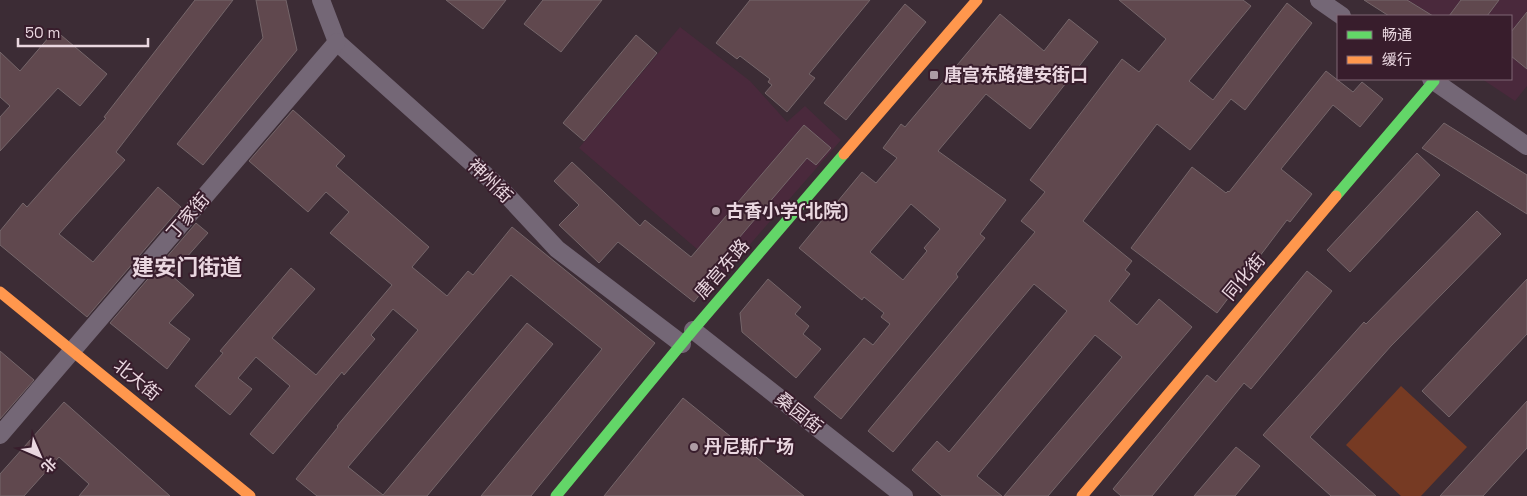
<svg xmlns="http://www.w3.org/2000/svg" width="1527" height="496" viewBox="0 0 1527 496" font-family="'Space Grotesk','Noto Sans SC',sans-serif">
  <rect width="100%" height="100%" fill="#3c2c35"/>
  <g fill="#4a293c">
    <path d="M1365 0H1527V86L1515 101 1482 79H1511V16H1389Z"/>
    <path d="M680 27 750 81 787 122 805 106 841 140 725 273 579 148Z"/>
  </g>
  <path fill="#763a23" d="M1401 386 1467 447 1421 496H1401L1346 445Z"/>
  <g fill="#60484e" stroke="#75666a" fill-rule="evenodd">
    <path d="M195 0H233L116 152 125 160 59 234 93 262 158 187 181 207 87 317 0 245V231L23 203 27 207 106 118 104 117Z"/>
    <path d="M256 0H286L297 50 203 165 177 144 263 38Z"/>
    <path d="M446 0H506L483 29Z"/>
    <path d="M543 0H602L561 52 524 24Z"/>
    <path d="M750 0H870L809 74 815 78 787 112 765 93 772 85 768 82 770 79 740 56 737 59 716 43Z"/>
    <path d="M1119 0H1243L1251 6 1189 81 1213 100 1287 3 1312 23 1245 110 1231 99 1190 150 1157 124 1083 221 1132 261 1125 270 1130 274 1109 301 1137 325 1159 299 1192 327 1048 496H1004L1122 357 1095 335 977 476 1002 496H942L912 470 937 441 949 452 1067 311 1034 284 893 452 868 431 1035 232 1021 221 1045 192 1030 180 1122 59 1139 72 1166 39Z"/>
    <path d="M1364 0H1407L1433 16H1389Z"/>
    <path d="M1461 0H1499L1487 16H1449Z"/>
    <path d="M905 4 926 22 846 120 824 103Z"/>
    <path d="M1527 12V69L1511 56V32Z"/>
    <path d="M1000 14 1044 51 1069 19 1098 42 1030 129 986 94 938 151 1006 200 980 234 985 238 956 274 958 277 841 419 814 397 864 338 873 345 890 324 881 317 884 313 864 297 862 300 799 248 862 172 876 183 897 158 883 148 901 124 905 127ZM911 204 940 229 924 248 927 251 903 280 870 252Z"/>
    <path d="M55 30 107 74 80 106 58 88 0 151V117L10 106 0 97V52L20 71Z"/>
    <path d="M636 35 657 53 584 141 563 123Z"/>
    <path d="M1326 71 1353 92 1362 82 1383 99 1360 127 1333 105 1281 169 1312 194 1290 222 1287 220 1217 313 1131 248 1192 167 1226 193 1228 191 1229 192Z"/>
    <path d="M293 110 345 156 336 166 429 247 412 267 447 296 468 271 473 275 512 227 655 343 531 496H481L602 349 511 275 348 467 383 495 527 323 553 344 427 496H317L296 479 338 427 337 426 418 330 393 309 371 335 375 339 344 375 342 372 273 454 250 434 290 386 256 357 238 378 252 389 230 415 195 386 223 353 220 351 291 268 315 289 272 338 316 375 392 285 330 233 349 212 326 192 308 212 249 161Z"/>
    <path d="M1444 123 1527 175V214L1422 148Z"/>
    <path d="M804 125 831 148 816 165 807 158 710 272 714 276 694 302 618 242 599 263 559 225 579 205 554 181 572 162 640 226 645 220 691 257Z"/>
    <path d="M1417 153 1440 175 1350 272 1327 250Z"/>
    <path d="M1477 211 1501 234 1391 346 1310 437 1376 496H1331L1263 435 1364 322 1366 324Z"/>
    <path d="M196 223 208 233 171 275 194 295 169 323 190 339 167 369 110 323Z"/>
    <path d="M1307 271 1332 291 1251 389 1244 383 1152 496H1121L1113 489 1207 375 1216 382Z"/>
    <path d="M768 279 801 307 795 314 809 326 803 334 821 349 796 378 742 332 740 313Z"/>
    <path d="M1527 279V334L1449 417 1422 391Z"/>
    <path d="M0 351 34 380 0 419Z"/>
    <path d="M683 398 804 496H604Z"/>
    <path d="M1527 401V448L1483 496H1440Z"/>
    <path d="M64 402 170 496H79L89 484 59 457 24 496H0V474Z"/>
    <path d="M1236 447 1260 466 1235 496H1194Z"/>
  </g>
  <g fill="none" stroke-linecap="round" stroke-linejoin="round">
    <g stroke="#746776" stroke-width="18">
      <path d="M321 0 337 42 501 189 557 249 682 344"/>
      <path d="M1319 0 1342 16"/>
      <path d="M1431 79 1527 146"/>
      <path d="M693 330 904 496"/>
      <path d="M0 435 337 42"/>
    </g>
    <g stroke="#63d668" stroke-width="11">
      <path d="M1336 196 1434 81"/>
      <path d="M556 496 693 330 844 154"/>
    </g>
    <g stroke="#ff974d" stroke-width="11">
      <path d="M844 154 977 0"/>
      <path d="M0 292 250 496"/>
      <path d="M1082 496 1336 196"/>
    </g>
  </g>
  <g fill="#ad9ba4" stroke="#381d2c" stroke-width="2">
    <rect x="929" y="70" width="10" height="10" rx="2.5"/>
    <circle cx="716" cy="211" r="5"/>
    <circle cx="694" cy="447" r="5"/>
  </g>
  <g text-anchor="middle" stroke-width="4" stroke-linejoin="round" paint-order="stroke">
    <g font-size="18" font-weight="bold" fill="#ead7e0" stroke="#381d2c" text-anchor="start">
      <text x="944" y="81">唐宫东路建安街口</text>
      <text x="726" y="217">古香小学(北院)</text>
      <text x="704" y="453">丹尼斯广场</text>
    </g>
    <g font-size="18" fill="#ead7e0" stroke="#381d2c">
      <text transform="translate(490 181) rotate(44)" y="6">神州街</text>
      <text transform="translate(188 216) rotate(-49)" y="6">丁家街</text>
      <text transform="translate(722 269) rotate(-49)" y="6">唐宫东路</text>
      <text transform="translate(1244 277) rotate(-50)" y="6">同化街</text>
      <text transform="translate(137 380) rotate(39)" y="6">北大街</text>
      <text transform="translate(799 413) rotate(38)" y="6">桑园街</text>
    </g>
    <g font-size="22" font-weight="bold" fill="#ead7e0" stroke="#381d2c">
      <text x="187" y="275">建安门街道</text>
    </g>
  </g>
  <rect x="1337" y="15" width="175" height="65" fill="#381d2c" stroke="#7f6774"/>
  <rect x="1347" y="31" width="25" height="8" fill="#63d668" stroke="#7f6774"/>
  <text x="1382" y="40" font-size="15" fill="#ead7e0">畅通</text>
  <rect x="1347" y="56" width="25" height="8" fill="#ff974d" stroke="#7f6774"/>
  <text x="1382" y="65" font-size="15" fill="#ead7e0">缓行</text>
  <g transform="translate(40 456) rotate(135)" stroke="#381d2c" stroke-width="4" paint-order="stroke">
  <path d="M0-4L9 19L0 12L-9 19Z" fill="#ead7e0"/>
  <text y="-8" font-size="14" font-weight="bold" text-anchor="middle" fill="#ead7e0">北</text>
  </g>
  <path d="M18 38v8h130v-8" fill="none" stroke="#ead7e0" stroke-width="2.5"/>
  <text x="25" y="38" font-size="15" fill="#ead7e0" stroke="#381d2c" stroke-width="4" paint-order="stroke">50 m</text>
</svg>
